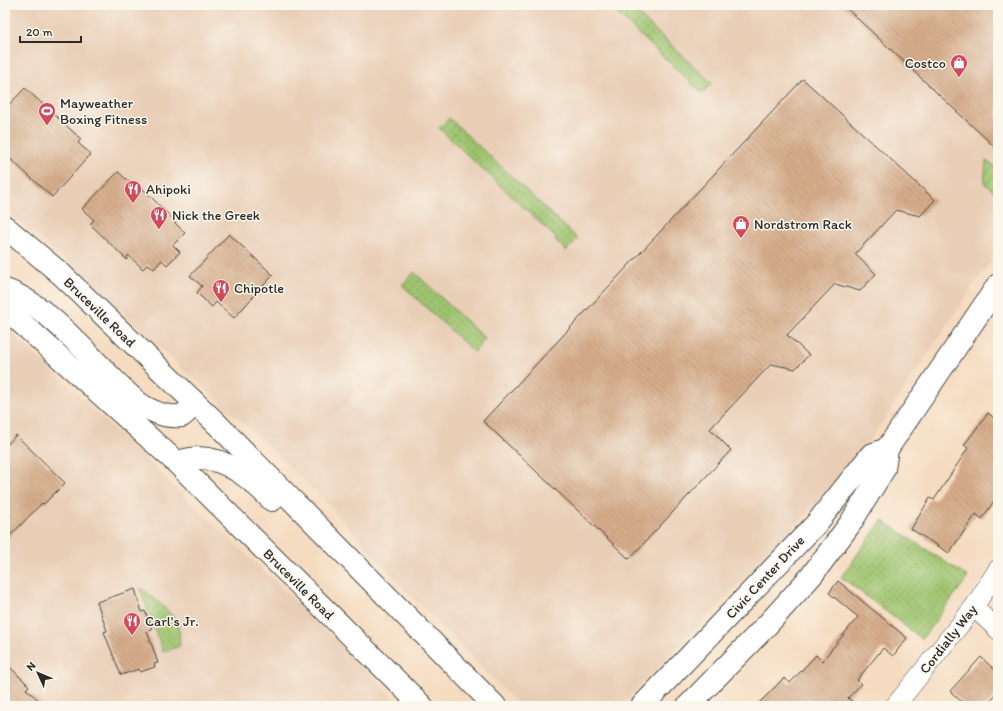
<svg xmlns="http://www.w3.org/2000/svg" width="1003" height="711" viewBox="0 0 1003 711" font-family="Itim,sans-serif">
  <defs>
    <pattern id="grass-dots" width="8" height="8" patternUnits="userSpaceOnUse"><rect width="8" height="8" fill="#9ec46e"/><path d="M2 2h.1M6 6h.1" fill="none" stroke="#819f5b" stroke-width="1.8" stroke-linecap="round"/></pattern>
    <pattern id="garden-furrows" width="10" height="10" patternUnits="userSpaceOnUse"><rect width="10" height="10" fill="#9ec46e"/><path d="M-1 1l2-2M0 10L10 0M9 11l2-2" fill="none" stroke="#819f5b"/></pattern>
    <pattern id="building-back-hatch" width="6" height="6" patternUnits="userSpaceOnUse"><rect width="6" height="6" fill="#d7ad8b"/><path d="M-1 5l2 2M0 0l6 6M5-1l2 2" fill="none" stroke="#af8d72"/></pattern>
  </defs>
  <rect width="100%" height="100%" fill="#fbf7ec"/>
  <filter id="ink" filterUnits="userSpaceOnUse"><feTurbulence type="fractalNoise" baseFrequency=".025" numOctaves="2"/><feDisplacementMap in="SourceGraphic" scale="8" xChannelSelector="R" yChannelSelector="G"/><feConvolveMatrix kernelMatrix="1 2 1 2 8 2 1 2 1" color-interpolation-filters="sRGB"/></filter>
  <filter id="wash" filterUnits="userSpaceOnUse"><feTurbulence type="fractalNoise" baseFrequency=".012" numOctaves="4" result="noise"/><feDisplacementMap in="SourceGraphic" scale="16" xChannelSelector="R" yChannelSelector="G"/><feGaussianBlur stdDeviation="0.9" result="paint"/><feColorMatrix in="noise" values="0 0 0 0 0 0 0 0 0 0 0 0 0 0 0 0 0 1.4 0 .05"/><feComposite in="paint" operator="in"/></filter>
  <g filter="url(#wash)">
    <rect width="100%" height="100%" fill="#f5dcc0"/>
    <g fill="#e9ceb6">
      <path d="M5 5H998V253L980 276 860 455 833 487 620 706H519L413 598 322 498 263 441 185 371 80 272 5 209Z"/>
      <path d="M5 326 326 630 401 706H5Z"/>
    </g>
    <g fill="url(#grass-dots)" stroke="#64784c">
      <path d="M608 5H628L712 83 702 93Z"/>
      <path d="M449 118 578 239 566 251 555 240 556 238 439 128Z"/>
      <path d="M414 272 484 338 481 342 482 343 474 352 402 285Z"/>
      <path d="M882 520 968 577 922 639 841 577Z"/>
      <path d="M140 588C147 591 173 614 177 622 180 629 179 639 180 646L163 652Z"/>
    </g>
    <path fill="url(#garden-furrows)" stroke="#64784c" d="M986 161 998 168V194L984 183Z"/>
    <g id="blocks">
      <g fill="url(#building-back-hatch)">
        <path d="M843 5H998V150Z"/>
        <path d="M803 79 935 200 920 216 896 210 855 254 876 274 860 291 835 284 787 335 809 355 795 369 771 364 710 429 731 450 629 559 483 421Z"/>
        <path d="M25 88 81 139 78 143 91 154 52 197 5 154V109Z"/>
        <path d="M118 172 133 185 136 182 174 220 173 221 185 233 173 245 180 252 167 265 162 260 154 269 148 264 143 269 128 255 127 260 90 224 94 220 82 209Z"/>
        <path d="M229 234 273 275 234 318 216 302 212 307 197 293 202 286 190 276Z"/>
        <path d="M988 413 998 421V495L982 519 976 514 949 553 911 529 930 498 934 500 968 448 964 445Z"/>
        <path d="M16 435 65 483 44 504 42 503 5 541V447Z"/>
        <path d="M838 581 907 638 893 656 883 648 857 680 861 684 848 698 857 706H756L784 678 790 683 816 655 822 661 858 617 829 593Z"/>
        <path d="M135 589 142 612 145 611 152 629 147 631 158 663 154 664 155 667 140 672 139 669 121 675 104 632 107 631 97 602Z"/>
        <path d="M981 657 998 673V693L986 706H966L950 691Z"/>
        <path d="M5 662 29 686 26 689 45 706H5Z"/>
      </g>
    </g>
  </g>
  <g filter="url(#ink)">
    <use href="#blocks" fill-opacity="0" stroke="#494641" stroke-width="1"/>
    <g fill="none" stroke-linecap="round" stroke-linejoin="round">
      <defs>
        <g id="street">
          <path d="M974 607 998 630"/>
          <path d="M895 706 974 607 998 569"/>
        </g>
        <g id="secondary">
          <path d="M5 227 61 274 216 423 495 706"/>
          <path d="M5 290C45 303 86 353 117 383 127 393 139 406 153 411 163 416 171 417 182 416L190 409 192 400"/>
          <path d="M5 308 176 462 422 706"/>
          <path d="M176 462C183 461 191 458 198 458 228 458 252 480 272 500"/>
          <path d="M642 706 816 524 871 455 887 449"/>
          <path d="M688 706 768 624 812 575 850 524 884 469 887 449 998 285"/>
        </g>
      </defs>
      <use href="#street" stroke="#494641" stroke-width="20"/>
      <use href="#secondary" stroke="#494641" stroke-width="24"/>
      <use href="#street" stroke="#fff" stroke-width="19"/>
      <use href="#secondary" stroke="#fff" stroke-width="22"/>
    </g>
  </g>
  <defs>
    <symbol id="shop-pin" viewBox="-11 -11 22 30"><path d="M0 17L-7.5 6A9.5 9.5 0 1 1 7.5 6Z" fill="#d1495b" stroke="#fbf7ec"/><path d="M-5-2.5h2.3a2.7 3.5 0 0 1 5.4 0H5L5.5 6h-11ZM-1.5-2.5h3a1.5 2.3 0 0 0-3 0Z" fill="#fff"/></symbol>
    <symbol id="stadium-pin" viewBox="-11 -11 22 30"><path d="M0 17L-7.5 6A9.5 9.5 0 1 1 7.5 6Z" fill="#d1495b" stroke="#fbf7ec"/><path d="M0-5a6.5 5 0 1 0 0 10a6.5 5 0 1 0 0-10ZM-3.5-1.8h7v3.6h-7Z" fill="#fff"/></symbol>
    <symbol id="restaurant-pin" viewBox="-11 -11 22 30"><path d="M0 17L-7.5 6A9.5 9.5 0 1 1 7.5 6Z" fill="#d1495b" stroke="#fbf7ec"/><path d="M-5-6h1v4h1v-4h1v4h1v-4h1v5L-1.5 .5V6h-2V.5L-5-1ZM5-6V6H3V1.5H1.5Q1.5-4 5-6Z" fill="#fff"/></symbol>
  </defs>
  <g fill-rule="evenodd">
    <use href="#shop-pin" x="949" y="53" width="20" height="27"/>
    <use href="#stadium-pin" x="37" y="101" width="20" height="27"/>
    <use href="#restaurant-pin" x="123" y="179" width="20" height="27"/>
    <use href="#restaurant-pin" x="149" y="205" width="20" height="27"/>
    <use href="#shop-pin" x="731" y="214" width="20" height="27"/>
    <use href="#restaurant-pin" x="211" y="278" width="20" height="27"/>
    <use href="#restaurant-pin" x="122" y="611" width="20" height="27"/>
  </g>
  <g text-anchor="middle" stroke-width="3" stroke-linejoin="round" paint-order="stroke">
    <g font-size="14" fill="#2b2b2b" stroke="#fbf7ec" text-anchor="start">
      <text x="946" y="68" text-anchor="end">Costco</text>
      <text x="60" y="108">Mayweather<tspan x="60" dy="16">Boxing Fitness</tspan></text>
      <text x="146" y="194">Ahipoki</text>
      <text x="172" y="220">Nick the Greek</text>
      <text x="754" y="229">Nordstrom Rack</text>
      <text x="234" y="293">Chipotle</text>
      <text x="145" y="626">Carl's Jr.</text>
    </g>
    <g font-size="14" fill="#2b2b2b" stroke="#fbf7ec">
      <text transform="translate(100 312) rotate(44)" y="5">Bruceville Road</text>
      <text transform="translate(765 577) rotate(-47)" y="5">Civic Center Drive</text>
      <text transform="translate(299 584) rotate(45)" y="5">Bruceville Road</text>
      <text transform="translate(948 639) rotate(-52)" y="5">Cordially Way</text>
    </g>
  </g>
  <rect width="1003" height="711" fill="none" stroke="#fbf7ec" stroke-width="20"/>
  <g transform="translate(38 673) rotate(314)" stroke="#fbf7ec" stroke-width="3" paint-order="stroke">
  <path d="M0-3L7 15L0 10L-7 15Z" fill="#2b2b2b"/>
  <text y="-6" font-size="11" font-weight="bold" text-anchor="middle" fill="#2b2b2b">N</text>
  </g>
  <path d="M20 36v6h61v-6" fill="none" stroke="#2b2b2b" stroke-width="2"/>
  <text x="26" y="36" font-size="12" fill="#2b2b2b" stroke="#fbf7ec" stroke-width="3" paint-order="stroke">20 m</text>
</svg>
